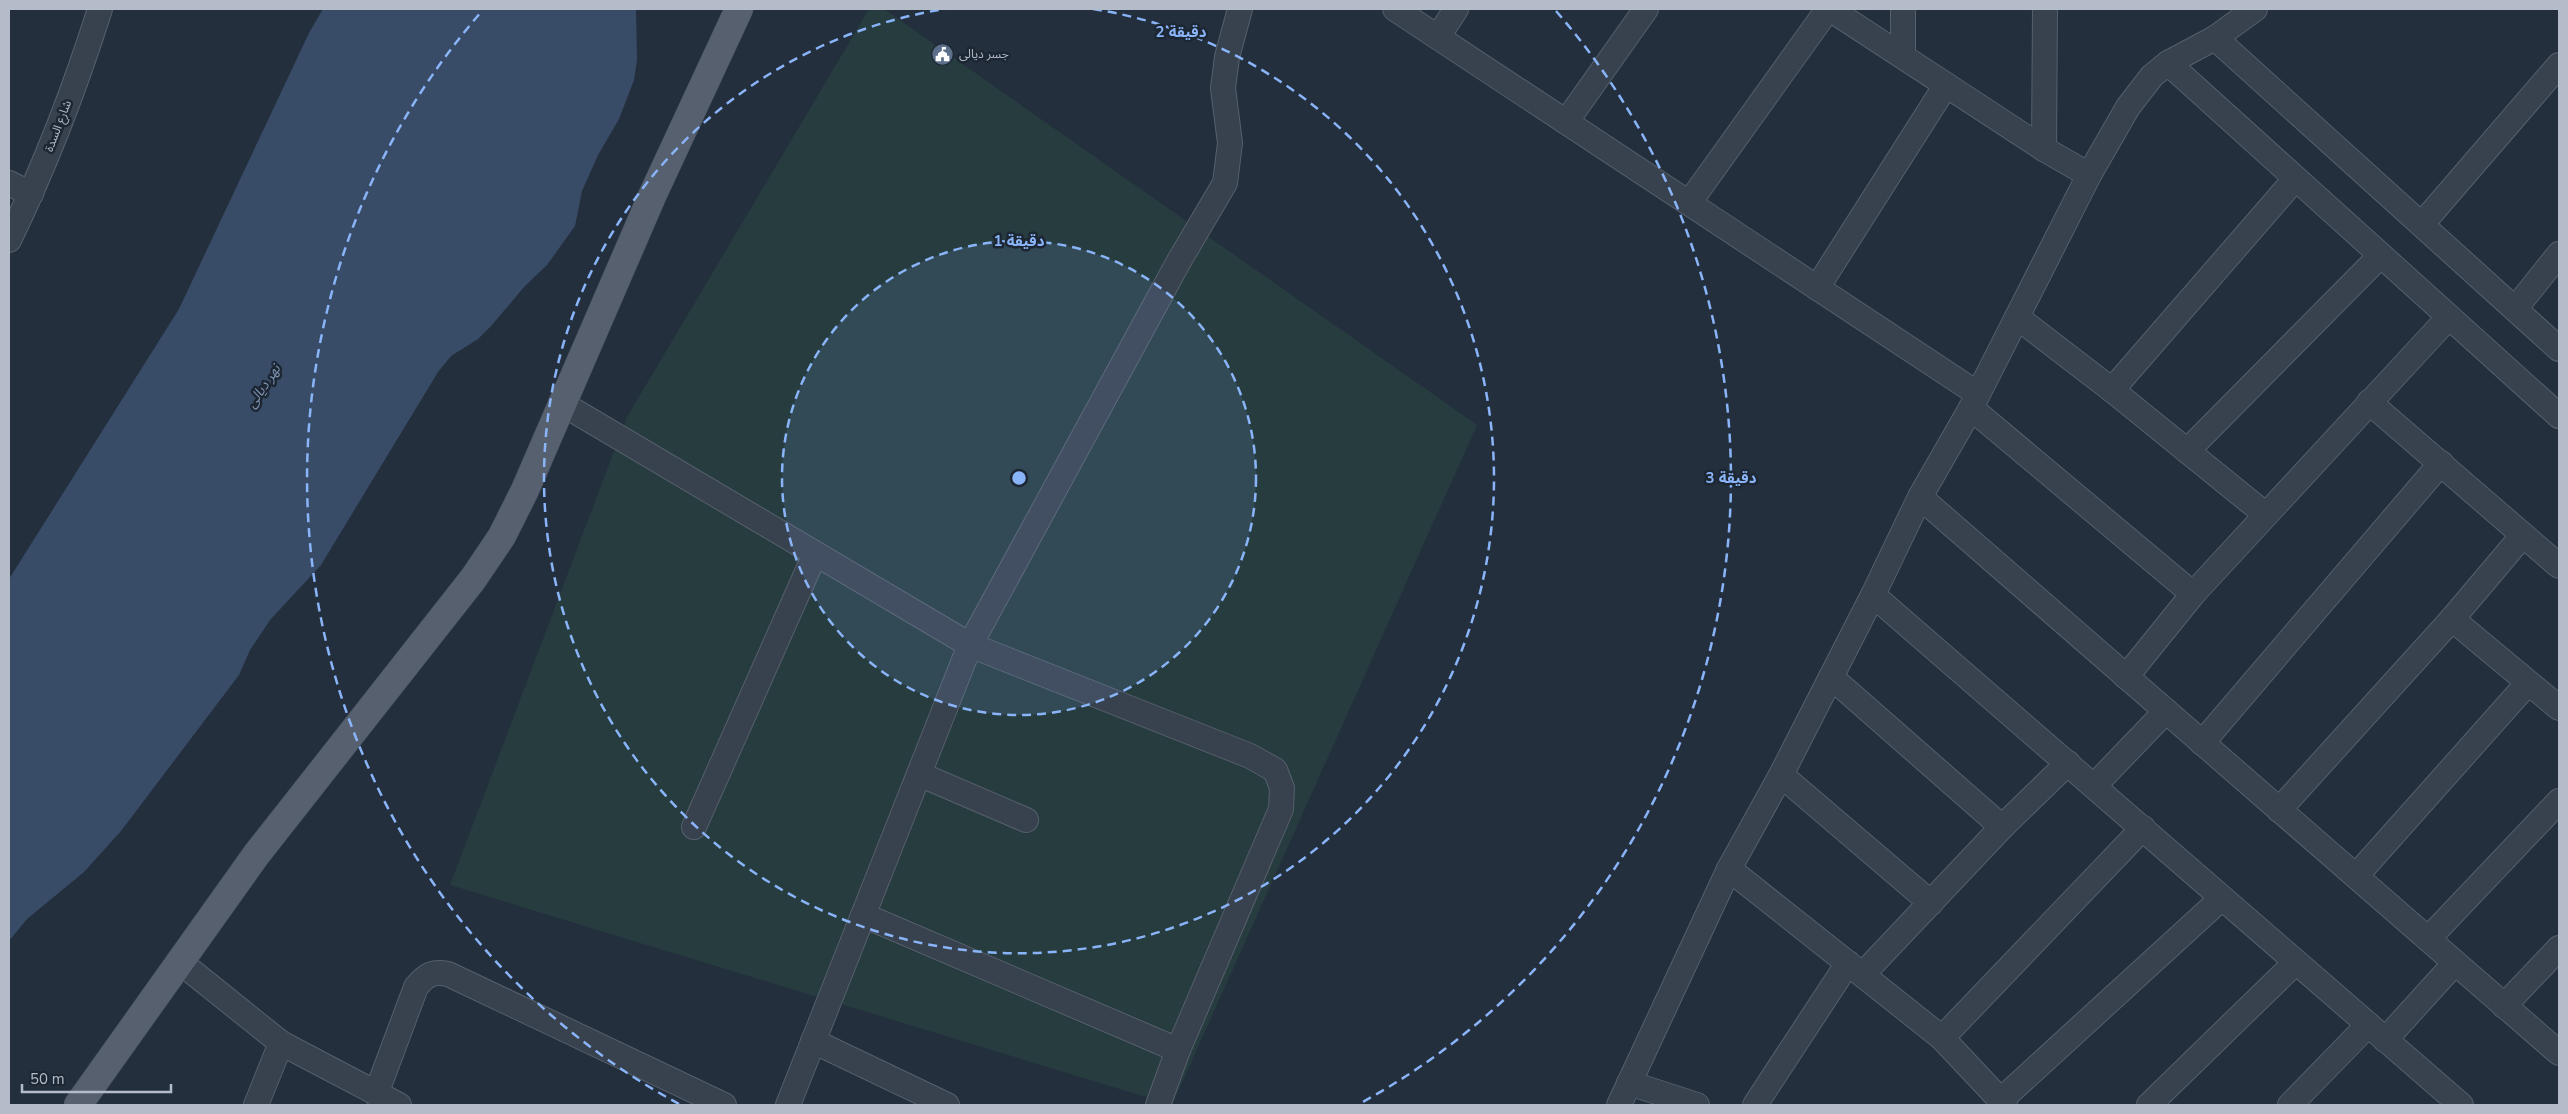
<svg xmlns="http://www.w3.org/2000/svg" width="2568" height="1114" viewBox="0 0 2568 1114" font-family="'Nunito Sans','Noto Sans Arabic',sans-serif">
  <rect width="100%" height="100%" fill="#242f3e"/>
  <path fill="#263c3f" d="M869 9H884L1477 425 1172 1105 450 885 627 417Z"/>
  <path fill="#394c67" d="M323 9H636L637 60 634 80 619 119 598 155 582 191 575 226 547 265 525 286 491 326 478 339 451 356 438 372 321 565 270 620 250 650 239 675 121 831 84 872 27 919 9 941V579L179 309 309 33Z"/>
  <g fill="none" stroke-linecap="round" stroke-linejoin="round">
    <defs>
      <g id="minor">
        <path d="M1395 9 1978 394"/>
        <path d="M1830 9 2044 149 2089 175"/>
        <path d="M1903 9V56"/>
        <path d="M1438 37 1456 9"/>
        <path d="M2215 38 2559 349"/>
        <path d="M2168 63 2559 416"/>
        <path d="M1566 122 1646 9"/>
        <path d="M2044 149 2045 9"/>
        <path d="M9 183 31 194"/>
        <path d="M1689 203 1828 9"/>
        <path d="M2422 224 2559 65"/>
        <path d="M9 240C45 166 75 88 100 9"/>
        <path d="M1817 288 1946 85"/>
        <path d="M2515 309 2559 254"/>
        <path d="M2017 317 2112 390 2265 514"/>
        <path d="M2112 390 2295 179"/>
        <path d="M2369 402 2559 566"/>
        <path d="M561 403 970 645 1250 756 1275 770 1282 788 1281 809 1178 1050 1158 1105"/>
        <path d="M1971 408 2193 594"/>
        <path d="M2187 451 2380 256"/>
        <path d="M1920 497 2559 1053"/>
        <path d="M1873 595 2461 1105"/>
        <path d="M2452 619 2559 708"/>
        <path d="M1831 677 2002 827"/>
        <path d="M2126 677 2193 594 2449 317"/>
        <path d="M2202 743 2441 463"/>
        <path d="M919 774 1026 820"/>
        <path d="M1781 775 1931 903"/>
        <path d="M2094 786 2166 711"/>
        <path d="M2279 810 2452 619 2523 535"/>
        <path d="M694 827 815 554"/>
        <path d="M1729 869 1942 1038 2005 1105"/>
        <path d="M2356 876 2527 684"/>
        <path d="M863 915 1178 1050"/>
        <path d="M2428 939 2559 801"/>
        <path d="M180 962 281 1043 399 1105"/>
        <path d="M1863 974 2002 827 2068 763"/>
        <path d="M2504 1006 2559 948"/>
        <path d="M1942 1038 2143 828"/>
        <path d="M2385 1040 2455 963"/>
        <path d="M813 1041 947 1105"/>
        <path d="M1629 1083 1697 1105"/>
        <path d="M376 1094 416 987C426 975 432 971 448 974L724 1105"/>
        <path d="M2001 1100 2222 898"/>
        <path d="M256 1105 281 1043"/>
        <path d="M788 1105 970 645 1179 261 1225 183 1230 143 1223 88 1227 57 1240 9"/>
        <path d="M1619 1105 1729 869 1781 775 1873 595 1920 497 1971 408 2089 175 2128 107 2152 76 2168 63 2215 38 2255 9"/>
        <path d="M1755 1105 1848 963"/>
        <path d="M2149 1105 2296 962"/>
        <path d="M2290 1105 2368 1025"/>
      </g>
      <path id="major" d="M78 1105 256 855 473 579 502 536 525 490 653 194 739 9"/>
    </defs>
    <use href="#minor" stroke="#565f6c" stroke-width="26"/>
    <use href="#major" stroke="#414a57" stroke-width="29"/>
    <use href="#minor" stroke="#38414e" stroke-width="24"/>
    <use href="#major" stroke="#56606e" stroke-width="28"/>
  </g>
  <circle cx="1019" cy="478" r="237" fill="#8ab4f8" fill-opacity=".12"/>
  <g fill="none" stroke="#8ab4f8" stroke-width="2.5" stroke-dasharray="9 6">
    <circle cx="1019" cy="478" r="237"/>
    <path d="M1093 9A475 475 0 1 1 945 9"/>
    <path d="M679 1104A712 712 0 0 1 482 11M1556 11A712 712 0 0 1 1359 1104"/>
  </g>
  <defs>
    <symbol id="civic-disc" viewBox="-11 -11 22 22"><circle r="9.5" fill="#5c6f8a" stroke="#1d2633"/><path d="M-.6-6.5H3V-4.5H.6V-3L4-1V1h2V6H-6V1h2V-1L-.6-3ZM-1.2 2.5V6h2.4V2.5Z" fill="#fff"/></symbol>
  </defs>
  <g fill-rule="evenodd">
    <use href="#civic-disc" x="930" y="42" width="25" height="25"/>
  </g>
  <g text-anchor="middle" stroke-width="5" stroke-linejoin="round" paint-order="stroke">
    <g font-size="12" fill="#b4bcc9" stroke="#1d2633" text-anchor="start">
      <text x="959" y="58">جسر ديالى</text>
    </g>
    <g font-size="12" fill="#b4bcc9" stroke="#1d2633">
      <text transform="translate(58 126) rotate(-69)" y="4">شارع السدة</text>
    </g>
    <g font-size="14" font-style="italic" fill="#7c92b1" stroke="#1d2633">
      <text transform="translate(263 386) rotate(-56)" y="5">نهر ديالى</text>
    </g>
  </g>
  <circle cx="1019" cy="478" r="8" fill="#8ab4f8" stroke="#1d2633" stroke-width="2.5"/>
  <g font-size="15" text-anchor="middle" font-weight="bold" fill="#8ab4f8" stroke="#1d2633" stroke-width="5" stroke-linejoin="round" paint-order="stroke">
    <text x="1181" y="37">2 دقيقة</text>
    <text x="1019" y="246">1 دقيقة</text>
    <text x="1731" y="483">3 دقيقة</text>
  </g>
  <rect width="2568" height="1114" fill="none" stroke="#b4bcc9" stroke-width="20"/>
  <path d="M22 1084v8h149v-8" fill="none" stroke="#b4bcc9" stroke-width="2.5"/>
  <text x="30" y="1084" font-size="15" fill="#b4bcc9" stroke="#1d2633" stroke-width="4" paint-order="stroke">50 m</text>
</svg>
